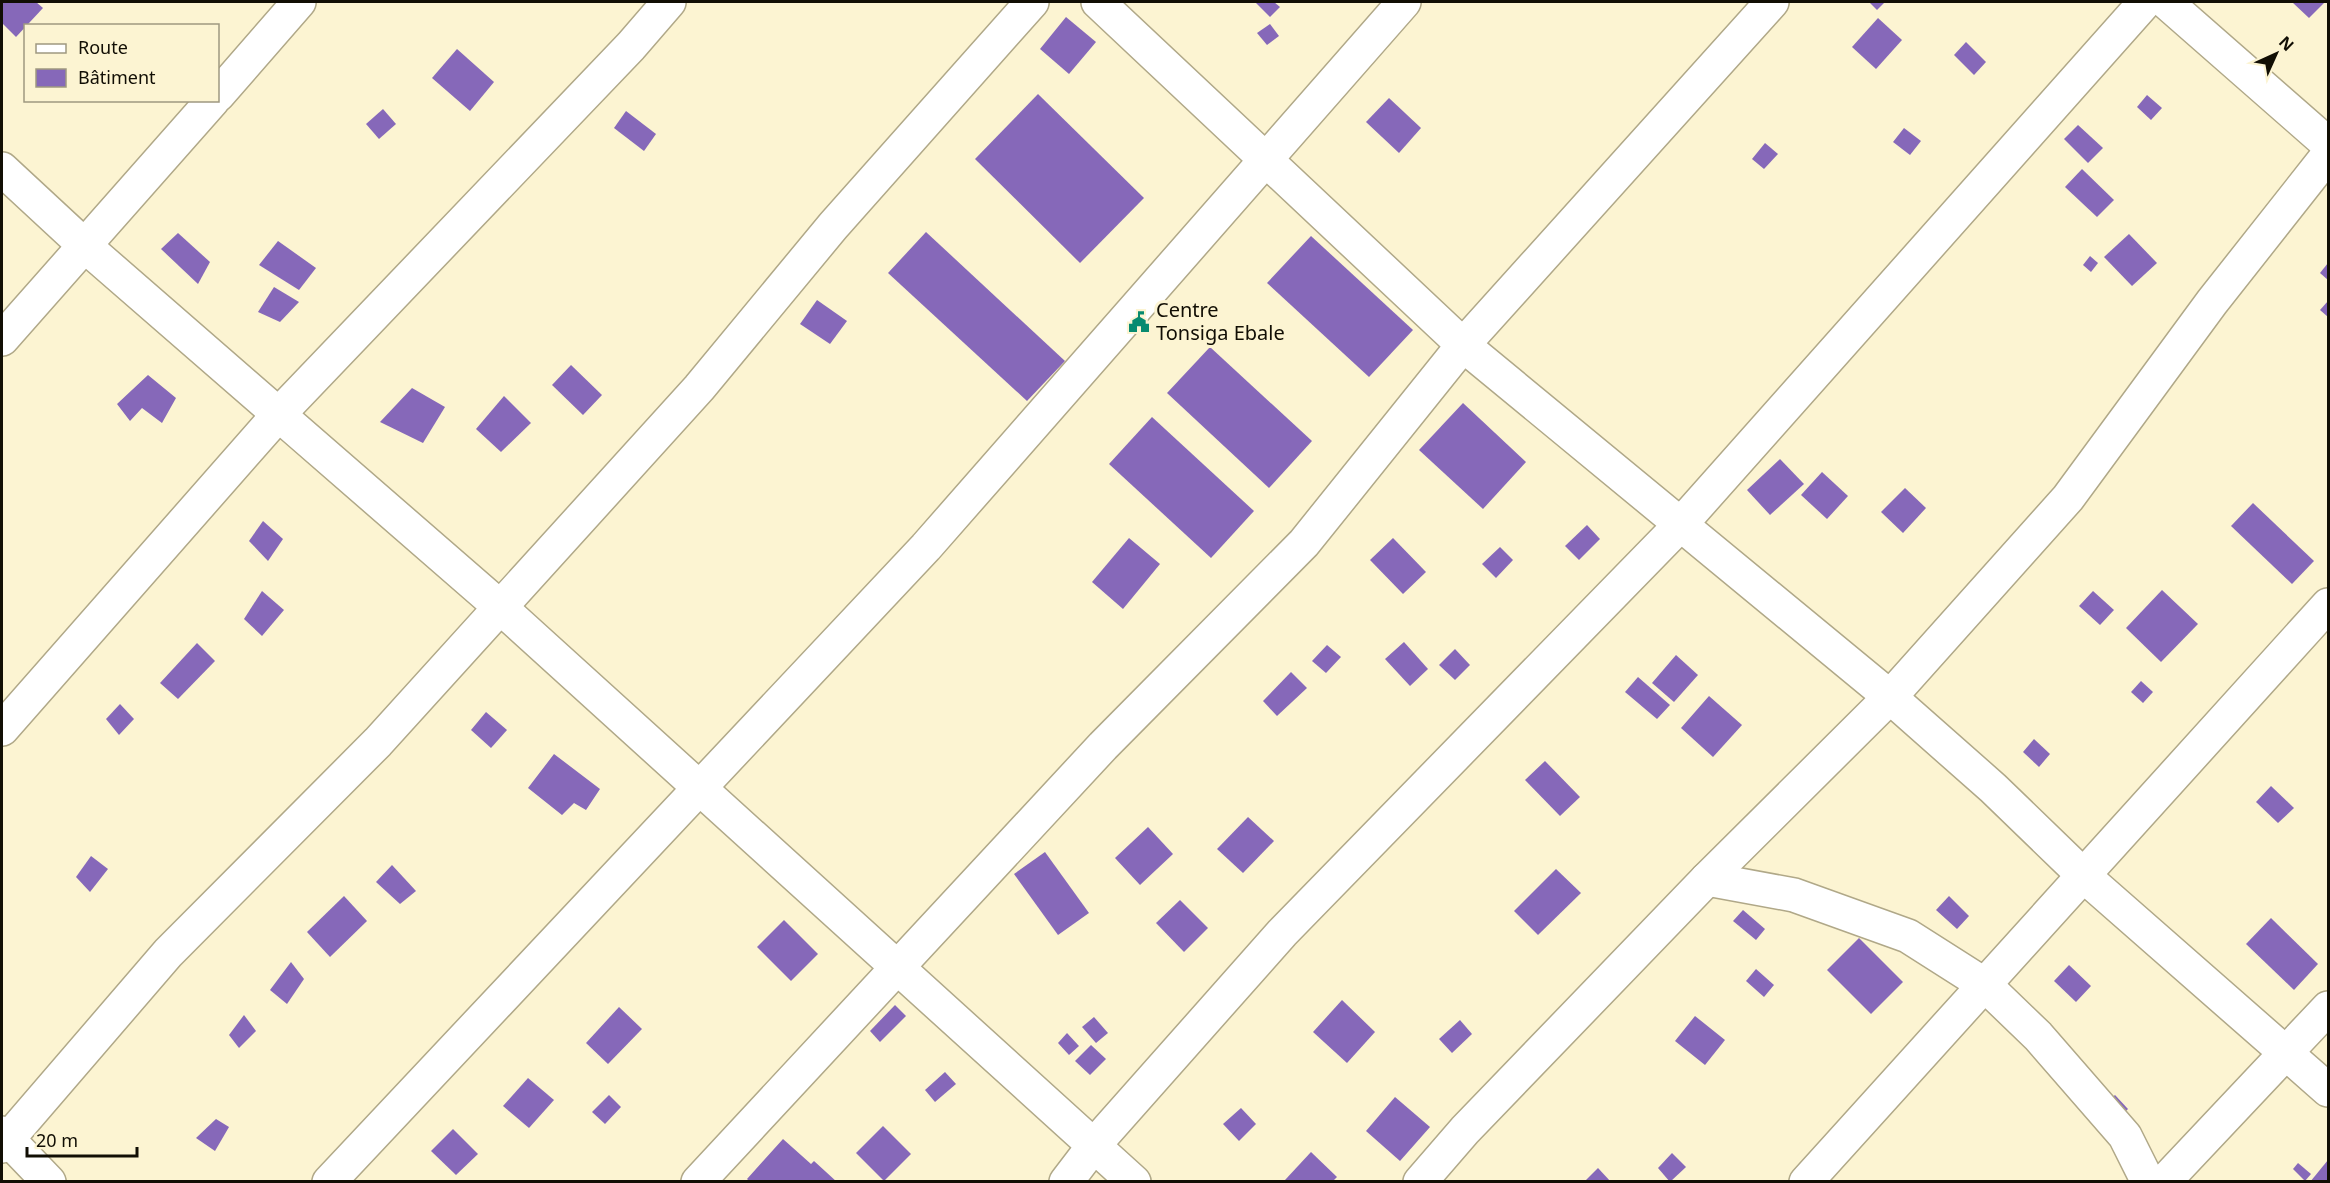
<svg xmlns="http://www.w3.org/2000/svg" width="2330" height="1183" viewBox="0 0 2330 1183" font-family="'Noto Sans',sans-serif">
  <rect width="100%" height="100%" fill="#fcf4d2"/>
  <g fill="#8668b9">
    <path d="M2 2H36L43 8 16 37 2 23Z"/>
    <path d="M1255 2H1274L1280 7 1270 17Z"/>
    <path d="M1869 2H1885L1877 10Z"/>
    <path d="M2292 2H2325L2309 18Z"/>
    <path d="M1066 17 1096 42 1069 74 1040 49Z"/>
    <path d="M1878 18 1902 40 1876 69 1852 47Z"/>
    <path d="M1270 24 1279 36 1267 45 1257 33Z"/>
    <path d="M1966 42 1986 62 1974 75 1954 55Z"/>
    <path d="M457 49 494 82 470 111 432 78Z"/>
    <path d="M1038 94 1144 198 1080 263 975 159Z"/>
    <path d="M2147 95 2162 108 2151 120 2137 107Z"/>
    <path d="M1389 98 1421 128 1399 153 1366 122Z"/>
    <path d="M383 109 396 124 379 139 366 124Z"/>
    <path d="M626 111 656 134 644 151 614 128Z"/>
    <path d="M2078 125 2103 148 2088 163 2064 139Z"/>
    <path d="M1904 128 1921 141 1910 155 1893 142Z"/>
    <path d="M1765 143 1778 154 1764 169 1752 159Z"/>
    <path d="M2082 169 2114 200 2097 217 2065 187Z"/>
    <path d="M926 232 1065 361 1027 401 888 273Z"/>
    <path d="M178 233 210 262 198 284 161 249Z"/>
    <path d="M2129 234 2157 263 2132 286 2104 257Z"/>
    <path d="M1311 236 1413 330 1369 377 1267 283Z"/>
    <path d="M278 241 316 268 299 290 259 265Z"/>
    <path d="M2090 256 2098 263 2091 272 2083 265Z"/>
    <path d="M2328 263V280L2320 273Z"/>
    <path d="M274 287 299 302 280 322 258 312Z"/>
    <path d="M817 300 847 321 830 344 800 324Z"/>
    <path d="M2328 301V317L2320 310Z"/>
    <path d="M1210 347 1312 441 1269 488 1167 393Z"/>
    <path d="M571 365 602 395 583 415 552 385Z"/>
    <path d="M148 375 176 398 162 423 142 408 130 421 117 404Z"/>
    <path d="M412 388 445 407 423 443 380 422Z"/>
    <path d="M504 396 531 423 501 452 476 429Z"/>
    <path d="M1463 403 1526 462 1483 509 1419 450Z"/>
    <path d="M1152 417 1254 511 1211 558 1109 464Z"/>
    <path d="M1780 459 1804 484 1770 515 1747 490Z"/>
    <path d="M1822 472 1848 496 1827 519 1801 495Z"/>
    <path d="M1905 488 1926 508 1903 533 1881 512Z"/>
    <path d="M2253 503 2314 561 2292 584 2231 526Z"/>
    <path d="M263 521 283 539 268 561 249 541Z"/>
    <path d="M1587 525 1600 539 1579 560 1565 546Z"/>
    <path d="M1129 538 1160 564 1123 609 1092 582Z"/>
    <path d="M1393 538 1426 572 1403 594 1370 560Z"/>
    <path d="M1500 547 1513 560 1496 578 1482 564Z"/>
    <path d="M2162 590 2198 624 2161 662 2126 628Z"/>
    <path d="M262 591 284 610 262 636 244 619Z"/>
    <path d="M2093 591 2114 610 2100 625 2079 606Z"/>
    <path d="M1404 642 1428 669 1410 686 1385 659Z"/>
    <path d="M197 643 215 661 178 699 160 683Z"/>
    <path d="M1327 645 1341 657 1326 673 1312 661Z"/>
    <path d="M1455 649 1470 665 1455 680 1439 665Z"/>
    <path d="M1676 655 1698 675 1674 702 1652 683Z"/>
    <path d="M1291 672 1307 688 1277 716 1263 701Z"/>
    <path d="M1638 677 1670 705 1657 719 1625 692Z"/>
    <path d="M2141 681 2153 692 2143 703 2131 692Z"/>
    <path d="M1709 696 1742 725 1713 757 1681 728Z"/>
    <path d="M120 704 134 719 119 735 106 719Z"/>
    <path d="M486 712 507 730 491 748 471 730Z"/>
    <path d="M2034 739 2050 754 2039 767 2023 752Z"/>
    <path d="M554 754 600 789 586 810 574 803 562 815 528 788Z"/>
    <path d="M1545 761 1580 797 1560 816 1525 780Z"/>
    <path d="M2271 786 2294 808 2278 823 2256 802Z"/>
    <path d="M1248 817 1274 841 1243 873 1217 849Z"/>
    <path d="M1148 827 1173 854 1140 885 1115 858Z"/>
    <path d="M1045 852 1089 913 1058 935 1014 874Z"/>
    <path d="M91 856 108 869 90 892 76 877Z"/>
    <path d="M392 865 416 891 400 904 376 882Z"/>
    <path d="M1556 869 1581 893 1538 935 1514 911Z"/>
    <path d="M344 896 367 921 330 957 307 932Z"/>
    <path d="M1949 896 1969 916 1957 929 1936 910Z"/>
    <path d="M1180 900 1208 928 1184 952 1156 923Z"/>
    <path d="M1743 910 1765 929 1756 940 1733 921Z"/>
    <path d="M2271 918 2318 964 2294 990 2246 944Z"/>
    <path d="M784 920 818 954 791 981 757 947Z"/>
    <path d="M1859 938 1903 982 1871 1014 1827 970Z"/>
    <path d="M291 962 304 979 287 1004 270 990Z"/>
    <path d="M2069 965 2091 986 2076 1002 2054 981Z"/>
    <path d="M1756 969 1774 985 1764 997 1746 981Z"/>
    <path d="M1342 1000 1375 1032 1347 1063 1313 1032Z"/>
    <path d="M895 1005 906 1016 880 1042 870 1031Z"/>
    <path d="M619 1007 642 1029 608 1064 586 1043Z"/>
    <path d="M244 1015 256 1031 239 1048 229 1035Z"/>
    <path d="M1695 1016 1725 1040 1705 1065 1675 1041Z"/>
    <path d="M1094 1017 1108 1033 1096 1043 1082 1027Z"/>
    <path d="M1460 1020 1472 1034 1452 1053 1439 1039Z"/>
    <path d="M1067 1033 1079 1046 1069 1055 1058 1043Z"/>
    <path d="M1091 1045 1106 1059 1090 1075 1075 1061Z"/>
    <path d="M945 1072 956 1084 935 1102 925 1090Z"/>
    <path d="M528 1078 554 1100 529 1128 503 1106Z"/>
    <path d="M609 1095 621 1107 605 1124 592 1112Z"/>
    <path d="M2115 1095 2128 1109 2121 1116 2107 1102Z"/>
    <path d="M1395 1097 1430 1127 1400 1161 1366 1131Z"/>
    <path d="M1241 1108 1256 1124 1239 1141 1223 1124Z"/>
    <path d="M216 1119 229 1127 215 1151 196 1138Z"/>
    <path d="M883 1126 911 1154 884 1181 856 1153Z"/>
    <path d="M453 1129 478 1154 456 1175 431 1151Z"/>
    <path d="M783 1139 811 1164 814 1161 837 1182H750L747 1179Z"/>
    <path d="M1311 1152 1337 1177 1332 1182H1286L1285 1180Z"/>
    <path d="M1672 1153 1686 1167 1670 1182 1658 1168Z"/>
    <path d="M2328 1160V1182H2310Z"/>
    <path d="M2298 1163 2311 1174 2305 1181 2293 1169Z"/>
    <path d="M1598 1168 1611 1182H1584Z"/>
  </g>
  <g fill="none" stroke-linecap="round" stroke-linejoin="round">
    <defs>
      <g id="minor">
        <path d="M1098 2 1463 345 1890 697 1993 788 2084 876 2328 1090"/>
        <path d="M2166 2 2328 144"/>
        <path d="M218 95 299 2"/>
        <path d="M2 169 85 246 500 607 1134 1182"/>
        <path d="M2 339 213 100"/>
        <path d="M2 729 278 415 631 46 669 2"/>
        <path d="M1707 879 1794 895 1908 936 1985 985 2038 1036 2125 1136 2148 1182"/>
        <path d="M2 1133 49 1182"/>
        <path d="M2 1146 168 953 378 742 699 388 833 226 1032 2"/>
        <path d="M329 1182 926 547 1404 2"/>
        <path d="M698 1182 1103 746 1304 543 1463 345 1772 2"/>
        <path d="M1066 1182 1095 1144 1282 933 1681 524 2145 2"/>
        <path d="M1420 1182 1465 1130 1707 879 1890 697 2068 498 2212 302 2328 155"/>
        <path d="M1806 1182 2328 605"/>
        <path d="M2164 1182 2328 1008"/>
      </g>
    </defs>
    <use href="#minor" stroke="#b0a888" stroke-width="36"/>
    <use href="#minor" stroke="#fff" stroke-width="33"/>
  </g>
  <defs>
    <symbol id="civic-bare" viewBox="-9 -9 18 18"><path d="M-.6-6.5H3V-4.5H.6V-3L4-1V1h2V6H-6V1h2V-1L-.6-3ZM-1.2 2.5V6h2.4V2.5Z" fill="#078b70" stroke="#fcf4d2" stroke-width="2.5" paint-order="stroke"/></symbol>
  </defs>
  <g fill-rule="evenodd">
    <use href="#civic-bare" x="1124" y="307" width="30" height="30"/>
  </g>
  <g text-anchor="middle" stroke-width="6" stroke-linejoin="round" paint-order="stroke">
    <g font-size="20" fill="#110e04" stroke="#fcf4d2" text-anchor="start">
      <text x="1156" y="317">Centre<tspan x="1156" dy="23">Tonsiga Ebale</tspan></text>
    </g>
  </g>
  <rect width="2330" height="1183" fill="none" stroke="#110e04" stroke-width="6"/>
  <rect x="24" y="24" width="195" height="78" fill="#fcf4d2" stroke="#9e9880" stroke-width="1.5"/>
  <rect x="36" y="44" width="30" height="9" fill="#ffffff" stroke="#9e9880" stroke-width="1.5"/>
  <text x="78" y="54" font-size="18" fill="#110e04">Route</text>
  <rect x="36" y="69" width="30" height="18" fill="#8668b9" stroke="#9e9880" stroke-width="1.5"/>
  <text x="78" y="84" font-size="18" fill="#110e04">Bâtiment</text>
  <g transform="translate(2276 54) rotate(45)" stroke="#fcf4d2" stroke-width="4.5" paint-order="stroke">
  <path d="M0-4.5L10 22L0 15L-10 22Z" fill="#110e04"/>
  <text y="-9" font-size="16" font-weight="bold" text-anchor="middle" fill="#110e04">N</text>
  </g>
  <path d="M27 1147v9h110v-9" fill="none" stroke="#110e04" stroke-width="3"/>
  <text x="36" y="1147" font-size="18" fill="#110e04" stroke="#fcf4d2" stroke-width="4.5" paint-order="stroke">20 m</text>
</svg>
